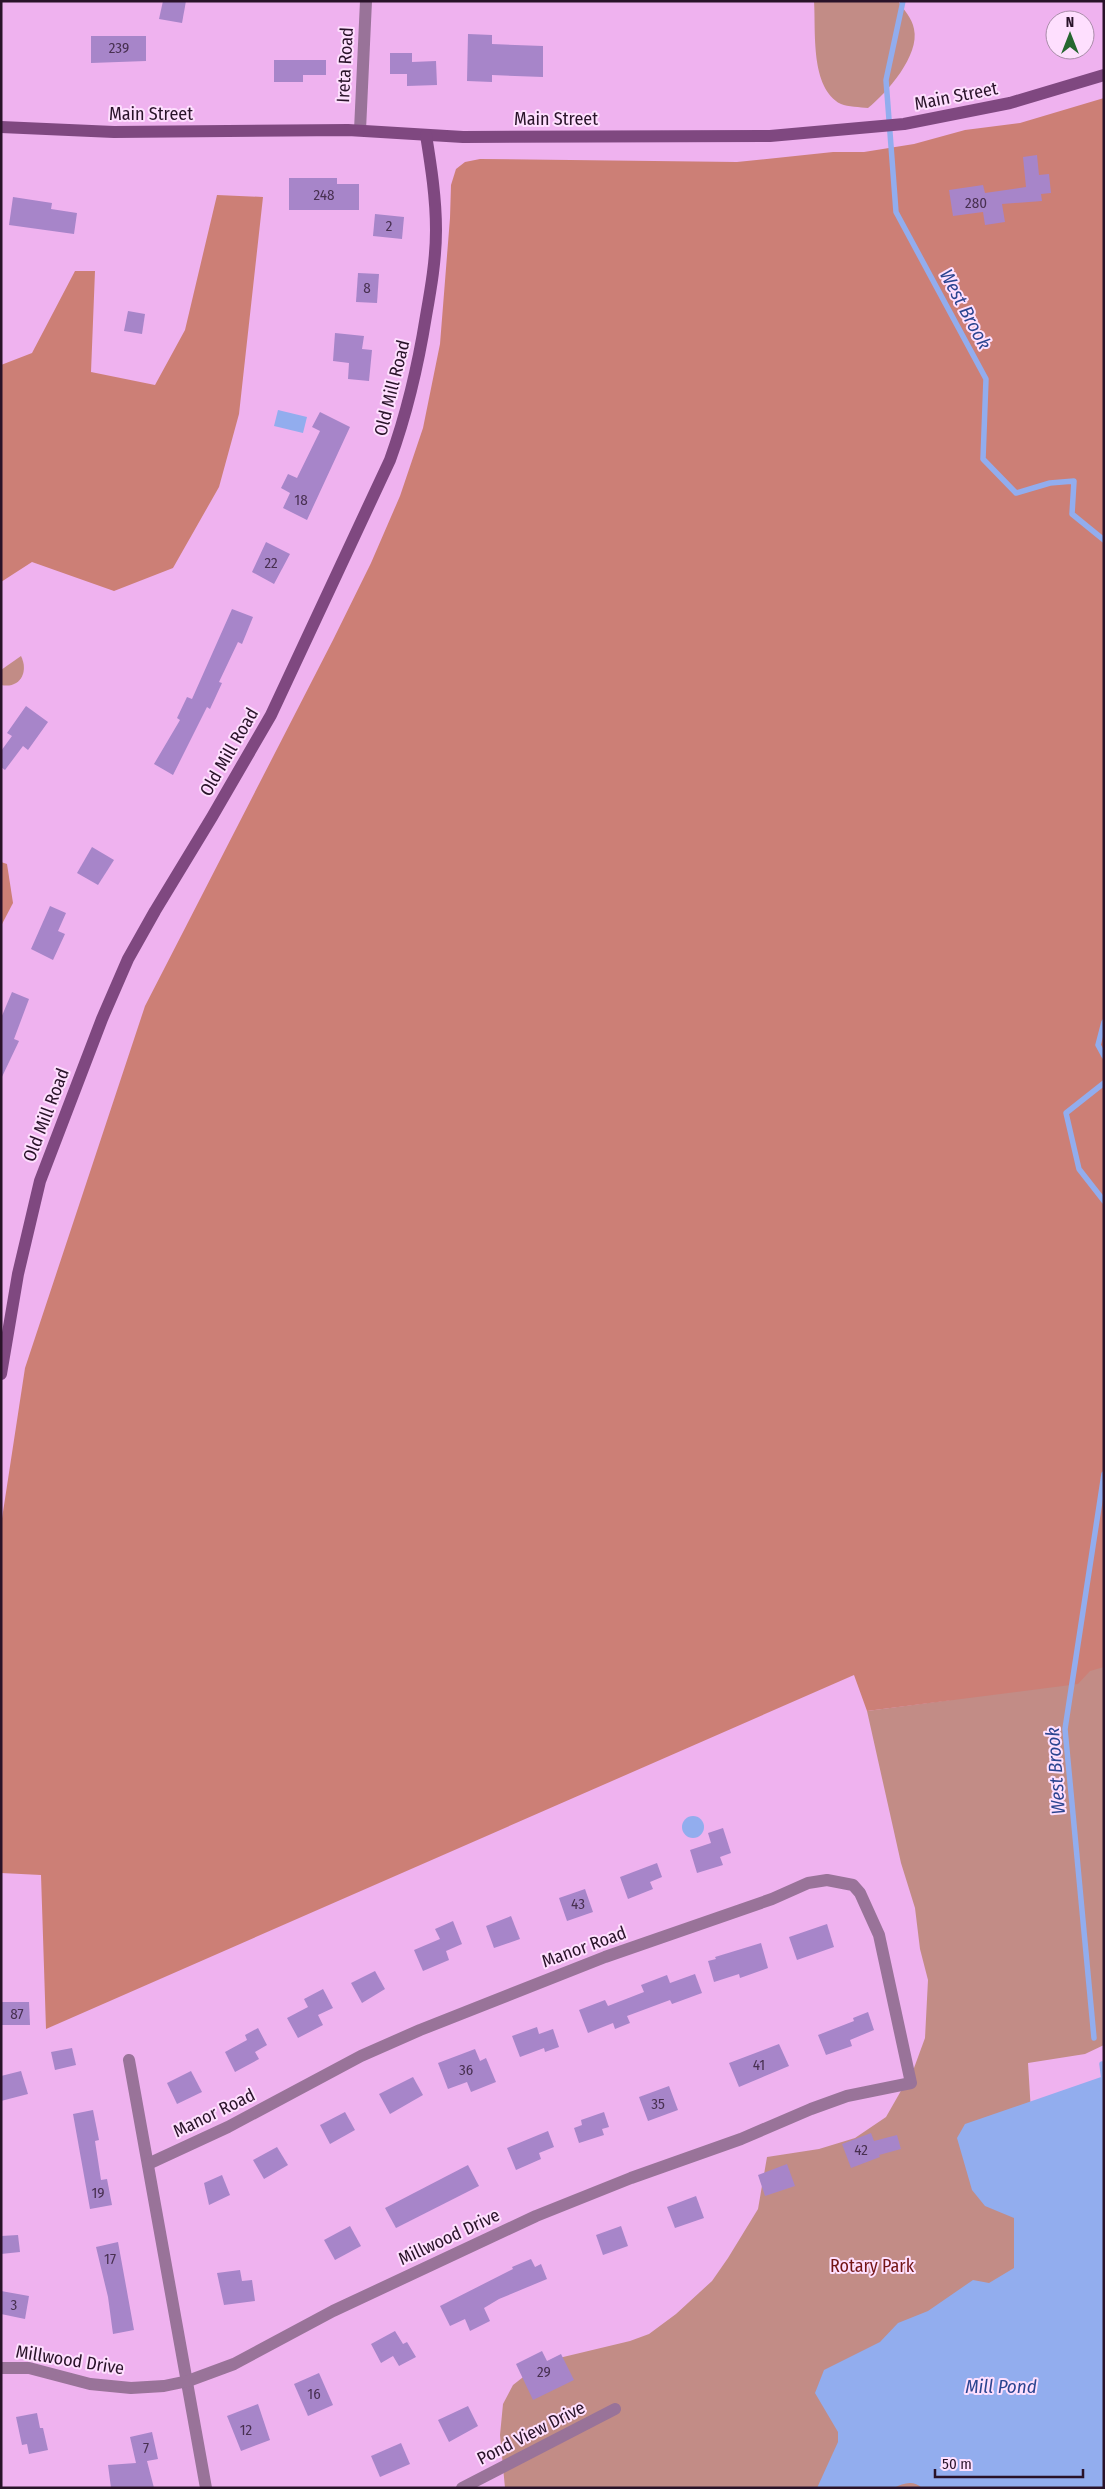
<svg xmlns="http://www.w3.org/2000/svg" width="1105" height="2489" viewBox="0 0 1105 2489" font-family="'Fira Sans Condensed',sans-serif">
  <rect width="100%" height="100%" fill="#efb2ef"/>
  <g fill="#c28c86">
    <path d="M814 1H898C904 10 912 18 914 29 920 55 887 93 868 108 860 107 848 107 841 104 810 88 816 32 814 1Z"/>
    <path d="M21 656C29 672 20 689 1 685V670Z"/>
    <path d="M1104 1355V2045L1085 2054 1028 2063 1036 2194 1035 2264 919 2479 922 2488H505L500 2435 503 2404 513 2385 527 2374 559 2358 630 2341 649 2334 676 2314 712 2281 728 2258 758 2209 767 2157 819 2149 855 2138 886 2117 914 2068 925 2038 928 1980 920 1949 915 1908 901 1863 867 1711 950 1700Z"/>
  </g>
  <g fill="#cc7f76">
    <path d="M1104 98V1667L1090 1671 1078 1684 867 1711 854 1675 46 2029 41 1875 1 1873V1525L25 1368 145 1006 333 640 371 563 400 496 423 428 440 344 450 218 451 185 456 169 465 162 480 159 737 162 833 152H864L914 144 965 130 1020 123Z"/>
    <path d="M217 195 263 197 239 414 219 487 173 568 114 591 32 562 1 582V365L32 353 75 271H95L91 372 155 385 185 330Z"/>
    <path d="M1 862 7 864 13 903 1 926Z"/>
  </g>
  <g fill="#92adee">
    <path d="M278 410 307 417 303 433 274 426Z"/>
    <circle cx="693" cy="1827" r="11"/>
    <path d="M1104 2076V2488H922C914 2480 903 2483 894 2488H817L838 2442V2432L815 2393 824 2370 880 2342 898 2323 928 2311 973 2280 989 2283 1014 2268V2218L985 2206 972 2190 957 2138 965 2124Z"/>
  </g>
  <g fill="none" stroke-linecap="round" stroke-linejoin="round">
    <g stroke="#92adee" stroke-width="5.5">
      <path d="M903 1 886 80 896 212 986 379 983 459 1016 493 1050 483 1074 481 1072 514 1104 540"/>
      <path d="M1104 1022 1098 1045 1104 1056"/>
      <path d="M1104 1083 1066 1113 1079 1169 1104 1201"/>
      <path d="M1094 2038 1065 1729 1104 1474"/>
      <path d="M1102 2064 1104 2080"/>
    </g>
  </g>
  <g fill="#a785c9">
    <path d="M163 1H186L182 23 159 19Z"/>
    <path d="M468 34 492 35V44L543 46V77L492 75V82L467 81Z"/>
    <path d="M91 36H146V61L91 63Z"/>
    <path d="M390 53H412V62L436 61 437 85 407 86V74H390Z"/>
    <path d="M274 60H326V75H303V82H274Z"/>
    <path d="M1037 155 1039 175 1049 174 1051 193 1041 194 1042 201 1002 204 1005 222 985 225 983 212 953 216 949 190 983 185 985 193 1026 187 1023 157Z"/>
    <path d="M289 178H337V184H359V210H289Z"/>
    <path d="M13 197 52 203 51 209 77 213 74 234 9 225Z"/>
    <path d="M375 214 404 217 402 239 373 236Z"/>
    <path d="M358 273 379 274 377 303 356 302Z"/>
    <path d="M128 311 145 314 142 334 124 331Z"/>
    <path d="M335 333 364 336 362 349 372 350 369 381 348 379 349 363 333 361Z"/>
    <path d="M320 412 350 427 307 520 283 508 290 493 281 488 288 474 297 478 320 431 312 427Z"/>
    <path d="M266 542 290 554 274 584 252 572Z"/>
    <path d="M232 609 253 617 242 644 238 642 219 682 222 683 210 709 207 707 173 775 154 764 180 720 177 718 187 697 192 699Z"/>
    <path d="M26 706 48 722 28 750 23 746 5 770 1 767V751L12 736 7 733Z"/>
    <path d="M92 847 114 860 98 885 77 873Z"/>
    <path d="M50 906 66 913 58 931 65 934 53 960 31 949Z"/>
    <path d="M12 992 29 999 14 1039 19 1041 1 1079V1018Z"/>
    <path d="M723 1828 731 1853 720 1857 723 1865 697 1873 690 1850 711 1843 708 1833Z"/>
    <path d="M657 1863 662 1877 650 1882 653 1889 628 1899 620 1877Z"/>
    <path d="M585 1889 593 1912 567 1921 559 1898Z"/>
    <path d="M511 1916 520 1939 494 1948 486 1926Z"/>
    <path d="M453 1921 462 1944 446 1951 449 1960 423 1971 414 1950 440 1939 435 1929Z"/>
    <path d="M827 1924 834 1947 797 1960 789 1937Z"/>
    <path d="M761 1943 768 1968 740 1978 739 1974 714 1982 708 1961 716 1959 715 1957Z"/>
    <path d="M375 1971 385 1989 362 2003 351 1983Z"/>
    <path d="M695 1974 702 1993 672 2004 670 2000 627 2016 630 2023 615 2029 613 2023 588 2033 579 2010 605 2000 608 2006 644 1992 641 1985 667 1975 670 1983Z"/>
    <path d="M323 1989 333 2008 318 2015 323 2025 298 2038 287 2018 308 2007 304 1999Z"/>
    <path d="M1 2002H29L30 2025H1Z"/>
    <path d="M868 2012 874 2030 850 2040 852 2046 826 2055 818 2035 854 2021 853 2018Z"/>
    <path d="M537 2027 539 2034 553 2029 559 2047 545 2052 544 2048 520 2057 512 2036Z"/>
    <path d="M258 2028 267 2045 255 2052 259 2059 235 2072 225 2052 247 2040 245 2035Z"/>
    <path d="M779 2044 789 2066 739 2087 729 2063Z"/>
    <path d="M72 2048 76 2065 55 2070 51 2052Z"/>
    <path d="M475 2049 480 2061 486 2058 496 2082 471 2092 467 2082 448 2089 438 2063Z"/>
    <path d="M21 2071 28 2094 1 2101V2076Z"/>
    <path d="M191 2071 202 2092 177 2104 167 2083Z"/>
    <path d="M413 2077 423 2095 390 2114 379 2094Z"/>
    <path d="M669 2086 678 2110 648 2121 639 2097Z"/>
    <path d="M93 2110 99 2140 95 2141 101 2180 107 2179 112 2205 90 2209 73 2114Z"/>
    <path d="M345 2112 355 2130 330 2144 320 2125Z"/>
    <path d="M604 2112 609 2127 602 2129 604 2135 579 2143 574 2128 582 2125 581 2120Z"/>
    <path d="M548 2131 554 2147 539 2153 541 2159 516 2170 507 2148Z"/>
    <path d="M871 2133 874 2141 897 2135 901 2149 879 2155 880 2157 851 2168 842 2144Z"/>
    <path d="M277 2147 288 2165 264 2179 253 2160Z"/>
    <path d="M787 2164 795 2186 765 2196 758 2175Z"/>
    <path d="M468 2165 479 2186 396 2228 385 2208Z"/>
    <path d="M222 2175 230 2195 209 2205 204 2183Z"/>
    <path d="M696 2196 704 2218 675 2228 667 2207Z"/>
    <path d="M350 2226 361 2246 335 2260 324 2240Z"/>
    <path d="M621 2226 628 2246 603 2255 596 2235Z"/>
    <path d="M18 2235 20 2252 1 2254V2236Z"/>
    <path d="M118 2242 134 2330 113 2334 108 2297 96 2247Z"/>
    <path d="M531 2259 535 2267 541 2264 547 2279 499 2299 484 2308 490 2321 470 2331 465 2319 450 2326 440 2306 513 2269 512 2267Z"/>
    <path d="M240 2270 242 2281 252 2280 255 2301 224 2305 217 2273Z"/>
    <path d="M1 2291 29 2296 25 2319 1 2314Z"/>
    <path d="M395 2331 403 2344 407 2342 416 2357 399 2366 393 2356 381 2363 371 2344Z"/>
    <path d="M542 2351 547 2361 561 2354 574 2380 533 2400 516 2364Z"/>
    <path d="M319 2373 333 2405 308 2416 294 2384Z"/>
    <path d="M258 2404 270 2440 241 2451 227 2416Z"/>
    <path d="M468 2406 478 2426 449 2442 438 2420Z"/>
    <path d="M37 2413 40 2428H43L48 2450 29 2454 27 2444 22 2445 16 2417Z"/>
    <path d="M152 2432 158 2459 147 2461 154 2488H111L108 2465 136 2463 130 2437Z"/>
    <path d="M401 2443 410 2464 380 2477 371 2456Z"/>
  </g>
  <g fill="none" stroke-linecap="round" stroke-linejoin="round">
    <g stroke="#997399" stroke-width="12">
      <path d="M360 130 366 1"/>
      <path d="M129 2060 206 2488"/>
      <path d="M1 2368H29L90 2384 131 2388 164 2386 188 2381 234 2364 333 2311 536 2216 631 2178 741 2139 811 2109 847 2096 911 2083 879 1935 860 1893 853 1885 827 1880 808 1883 772 1899 605 1957 420 2030 361 2056 228 2127 148 2164"/>
      <path d="M462 2488 615 2409"/>
    </g>
    <g stroke="#7f4880" stroke-width="12">
      <path d="M1 127 114 132 348 130 463 137 770 136 904 124 1010 103 1104 75"/>
      <path d="M1 1374 18 1274 40 1181 102 1019 128 959 155 911 212 817 271 715 390 460C407 413 418 366 426 316 431 288 436 259 436 230 436 198 431 166 426 135"/>
    </g>
  </g>
  <g text-anchor="middle" stroke-width="4" stroke-linejoin="round" paint-order="stroke">
    <g font-size="15" fill="#483051">
      <text x="119" y="53">239</text>
      <text x="324" y="200">248</text>
      <text x="976" y="208">280</text>
      <text x="389" y="231">2</text>
      <text x="367" y="293">8</text>
      <text x="301" y="505">18</text>
      <text x="271" y="568">22</text>
      <text x="578" y="1909">43</text>
      <text x="17" y="2019">87</text>
      <text x="759" y="2070">41</text>
      <text x="466" y="2075">36</text>
      <text x="658" y="2109">35</text>
      <text x="861" y="2155">42</text>
      <text x="98" y="2198">19</text>
      <text x="110" y="2264">17</text>
      <text x="14" y="2310">3</text>
      <text x="544" y="2377">29</text>
      <text x="314" y="2399">16</text>
      <text x="246" y="2435">12</text>
      <text x="146" y="2453">7</text>
    </g>
    <g font-size="18" fill="#291329" stroke="#fedffe">
      <text transform="translate(345 65) rotate(-87)" y="6">Ireta Road</text>
      <text transform="translate(956 96) rotate(-11)" y="6">Main Street</text>
      <text x="151" y="120">Main Street</text>
      <text x="556" y="125">Main Street</text>
      <text transform="translate(392 388) rotate(-76)" y="6">Old Mill Road</text>
      <text transform="translate(229 752) rotate(-60)" y="6">Old Mill Road</text>
      <text transform="translate(46 1115) rotate(-69)" y="6">Old Mill Road</text>
      <text transform="translate(584 1947) rotate(-20)" y="6">Manor Road</text>
      <text transform="translate(214 2113) rotate(-26)" y="6">Manor Road</text>
      <text transform="translate(449 2237) rotate(-25)" y="6">Millwood Drive</text>
      <text transform="translate(70 2360) rotate(9)" y="6">Millwood Drive</text>
      <text transform="translate(531 2433) rotate(-27)" y="6">Pond View Drive</text>
    </g>
    <g font-size="18" fill="#731515" stroke="#fedffe">
      <text x="872" y="2272">Rotary Park</text>
    </g>
    <g font-size="19" font-style="italic" fill="#2b4590" stroke="#fedffe">
      <text transform="translate(966 309) rotate(62)" y="7">West Brook</text>
      <text transform="translate(1055 1771) rotate(-94)" y="7">West Brook</text>
      <text x="1001" y="2393">Mill Pond</text>
    </g>
  </g>
  <rect width="1105" height="2489" fill="none" stroke="#291329" stroke-width="5"/>
  <g transform="translate(1070 35)"><circle r="24" fill="#fedffe" stroke="#a98da9"/>
  <path d="M0-4L9 19L0 12L-9 19Z" fill="#266730"/>
  <text y="-8" font-size="14" font-weight="bold" text-anchor="middle" fill="#291329">N</text>
  </g>
  <path d="M935 2469v8h148v-8" fill="none" stroke="#291329" stroke-width="2.5"/>
  <text x="942" y="2469" font-size="15" fill="#291329" stroke="#fedffe" stroke-width="4" paint-order="stroke">50 m</text>
</svg>
